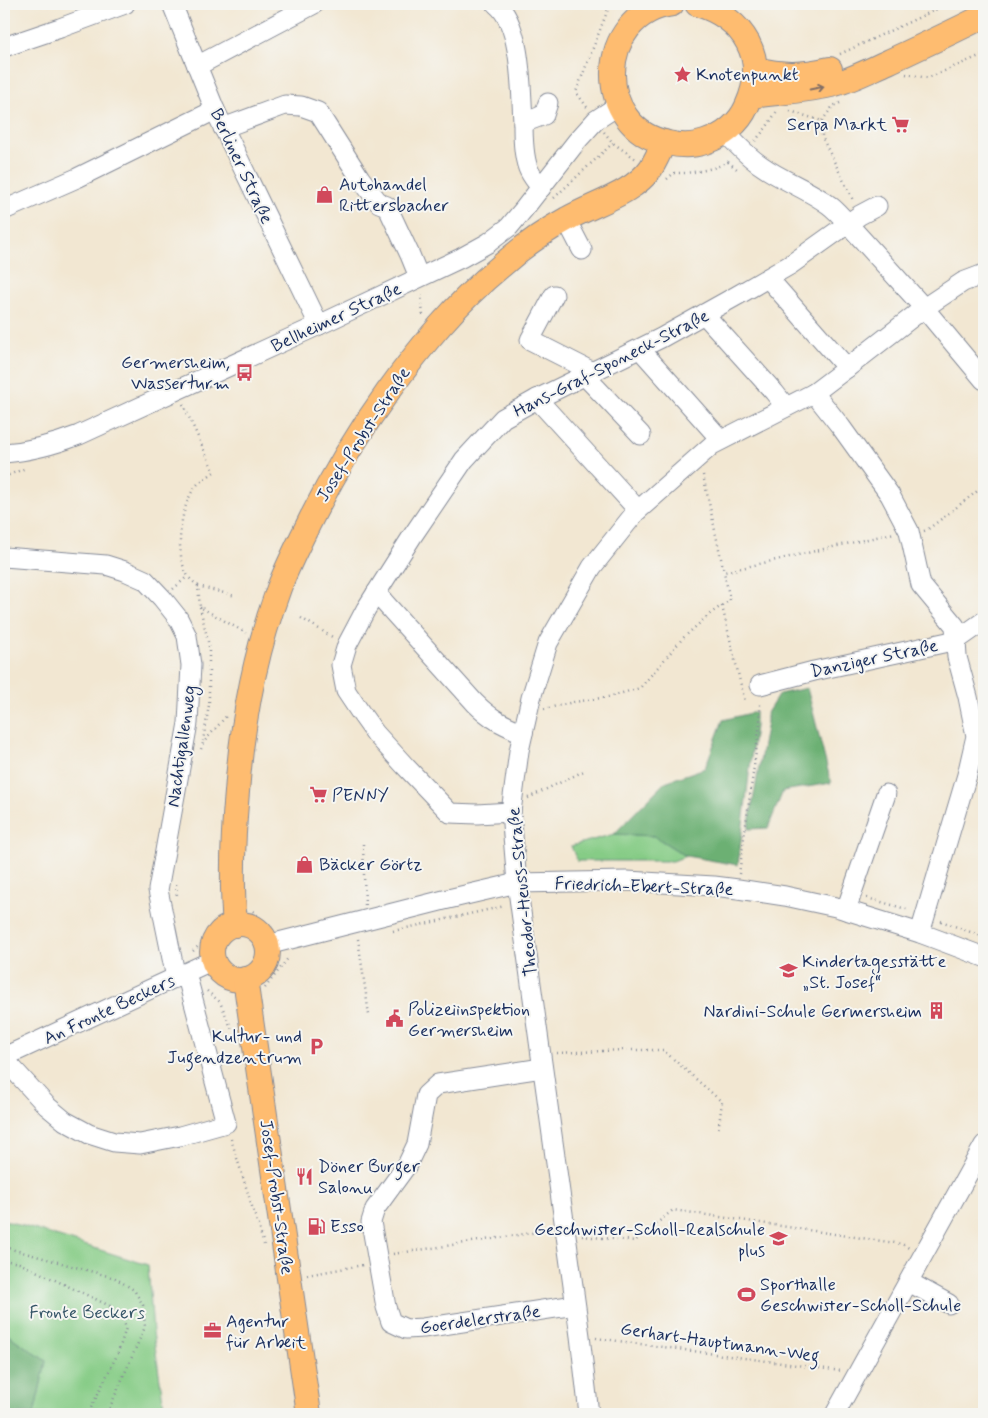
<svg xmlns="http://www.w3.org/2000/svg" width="988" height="1418" viewBox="0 0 988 1418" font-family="Mynerve,sans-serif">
  <rect width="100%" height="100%" fill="#f6f6f2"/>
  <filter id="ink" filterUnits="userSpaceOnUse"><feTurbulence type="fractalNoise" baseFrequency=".02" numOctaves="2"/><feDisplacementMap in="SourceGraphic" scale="10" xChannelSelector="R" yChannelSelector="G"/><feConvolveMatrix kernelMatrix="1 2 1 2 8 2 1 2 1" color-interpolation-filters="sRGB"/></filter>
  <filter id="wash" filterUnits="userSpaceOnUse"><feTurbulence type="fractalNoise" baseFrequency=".0096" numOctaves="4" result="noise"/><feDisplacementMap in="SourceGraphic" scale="20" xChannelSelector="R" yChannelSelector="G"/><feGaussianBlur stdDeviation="1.12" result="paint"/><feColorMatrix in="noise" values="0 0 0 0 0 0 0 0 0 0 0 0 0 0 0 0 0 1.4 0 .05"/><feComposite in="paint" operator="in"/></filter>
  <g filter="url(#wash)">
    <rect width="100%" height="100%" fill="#f2e7d2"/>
    <g fill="#86cc86" stroke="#507e72">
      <path d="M614 834 654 836 686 856 673 861H577L571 846Z"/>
      <path d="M4 1220 43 1232 148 1265 153 1332 165 1414H34L46 1361 4 1332Z"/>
    </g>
    <g fill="#6cb073" stroke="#447068">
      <path d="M807 688 831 783 783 791 768 828 748 829 767 722V713L779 694Z"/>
      <path d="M755 712V726L738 865 686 856 654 836 614 834 665 782 705 768 723 720Z"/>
      <path d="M4 1332 46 1361 34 1414H4Z"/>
    </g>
  </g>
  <g filter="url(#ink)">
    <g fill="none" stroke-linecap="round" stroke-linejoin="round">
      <defs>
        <g id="minor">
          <path d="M172 4 215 110 319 325"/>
          <path d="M496 4C522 24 521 91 523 122 523 137 523 154 528 168 531 176 536 181 541 188"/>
          <path d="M4 47 60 28 125 4"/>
          <path d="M197 66 314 4"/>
          <path d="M523 123 544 115 548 103"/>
          <path d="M223 128 285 105 301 106 318 112 360 178 379 203 387 206 410 255 419 277"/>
          <path d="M725 132C736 144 748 157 762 166 783 181 808 189 829 205 836 210 842 217 848 224L924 308 984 380"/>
          <path d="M4 210 77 178 215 110"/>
          <path d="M566 219 582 250"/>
          <path d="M768 278 847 368"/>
          <path d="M554 295 530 340 593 372"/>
          <path d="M704 314 774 392 786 407"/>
          <path d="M640 349 721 440"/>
          <path d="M585 376 641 435"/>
          <path d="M814 393 841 427 890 495 909 531 921 585 955 626 957 657 968 697 976 736 967 775 920 933"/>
          <path d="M537 399 638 510"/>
          <path d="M4 453C31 451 53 445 79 435L319 325 461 258 488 243 509 227 524 209 577 141 596 120 619 105"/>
          <path d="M4 557 106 565 125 571 145 580 162 598 178 618 187 636 191 665 188 723 158 890 176 978"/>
          <path d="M376 593 475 703C491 719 502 724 523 733"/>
          <path d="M760 685 814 671 957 640 984 621"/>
          <path d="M511 812 477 814 450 813 405 766 375 733 360 712 346 691 341 665 347 645 366 609 413 535 464 460 503 418 537 399 661 338 738 295 790 265 860 215 877 206"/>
          <path d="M846 910 886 794"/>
          <path d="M267 945 444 900 517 883 627 881 714 886 738 889 785 896 836 907 920 933 984 957"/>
          <path d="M4 1057 213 960"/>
          <path d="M4 1059 47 1106 65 1121 89 1134 114 1142 140 1144 180 1136 226 1123 186 973"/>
          <path d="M542 1068 438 1084 426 1095 417 1144 407 1165 375 1209 371 1222 386 1307 391 1322 406 1329 423 1328 575 1305"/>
          <path d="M909 1282 949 1304"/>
          <path d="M589 1414 580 1336 517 883 511 812 519 751 531 698 548 643 592 567 635 513 712 445 814 393 847 368 924 308 963 282 984 274"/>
          <path d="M835 1414 984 1145"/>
        </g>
        <g id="major">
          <path d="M672 4C596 14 592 128 668 143 680 146 693 146 705 142 723 136 739 124 747 106 769 59 744 18 697 4"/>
          <path d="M755 69C785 76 801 75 830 69"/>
          <path d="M752 96C780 92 807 91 835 84 853 79 870 70 888 62 920 47 953 32 984 16"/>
          <circle cx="240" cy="952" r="28"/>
          <path d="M235 925C231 881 233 835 237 792 242 722 255 653 279 588 287 567 297 547 307 527 330 480 356 436 387 393 421 346 456 303 501 266 521 248 543 232 567 219 593 204 633 194 651 168 656 160 660 151 664 142"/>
          <path d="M245 979 309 1414"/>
        </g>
      </defs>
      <use href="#minor" stroke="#868b98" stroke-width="21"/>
      <use href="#major" stroke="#868b98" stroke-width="26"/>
      <g stroke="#868b98" stroke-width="2.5" stroke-dasharray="1 4" stroke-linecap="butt">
        <path d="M840 54 948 4"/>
        <path d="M906 74 928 78 984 54"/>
        <path d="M840 103 833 106 822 121V137L854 202"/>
        <path d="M587 107 576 92 610 4"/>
        <path d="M790 111 822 121"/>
        <path d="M604 132 613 143 636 159"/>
        <path d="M755 141 766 128 777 111"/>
        <path d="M728 162 737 169"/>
        <path d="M674 173C690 174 718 169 731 160"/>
        <path d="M667 179 674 173"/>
        <path d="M554 198 613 143"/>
        <path d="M421 294 423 316"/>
        <path d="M183 404 214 472C209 476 202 480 198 484 180 502 174 553 187 574 189 579 194 582 198 586L200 607 246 633"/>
        <path d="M703 475 724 572"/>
        <path d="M4 477 26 468"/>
        <path d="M924 531 927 530 984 486"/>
        <path d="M198 586 235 596"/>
        <path d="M173 589 188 576"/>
        <path d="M722 606 745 702"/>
        <path d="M200 607 209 646V705L203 741"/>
        <path d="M301 618 334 638"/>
        <path d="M544 709 574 702 608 697 640 688 683 638 711 613 730 600 724 572 894 533"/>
        <path d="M201 749 203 743 228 714"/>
        <path d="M528 798 586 770"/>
        <path d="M363 844 365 905"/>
        <path d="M739 874 760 723V701"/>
        <path d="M176 884 177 896"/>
        <path d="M867 898 910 910"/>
        <path d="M253 911 266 924 272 927"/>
        <path d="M941 921 984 937"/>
        <path d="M393 931 505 906"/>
        <path d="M358 939 369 1015"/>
        <path d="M193 951 204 941 215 919"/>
        <path d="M265 988 289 957"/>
        <path d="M207 991 220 1002 233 1032"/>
        <path d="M557 1053 624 1050H663L722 1102 718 1132"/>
        <path d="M231 1139 265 1248"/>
        <path d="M582 1236 635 1241 673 1210 902 1244 909 1248"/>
        <path d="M4 1247 115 1278 134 1290 143 1305 145 1327 107 1414"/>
        <path d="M393 1254 551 1230"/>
        <path d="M4 1260 19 1263 110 1306 123 1319 126 1328 118 1353 88 1414"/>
        <path d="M307 1275 363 1265"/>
        <path d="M596 1338 841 1371"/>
      </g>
      <use href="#minor" stroke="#fff" stroke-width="19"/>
      <use href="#major" stroke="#febc70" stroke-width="24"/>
    </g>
    <defs><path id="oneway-shaft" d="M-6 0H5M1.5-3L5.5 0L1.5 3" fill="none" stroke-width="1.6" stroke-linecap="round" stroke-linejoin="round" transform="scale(1.25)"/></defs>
    <use stroke="#816e66" href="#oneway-shaft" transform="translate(817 88) rotate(-11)"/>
  </g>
  <defs>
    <symbol id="sight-bare" viewBox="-9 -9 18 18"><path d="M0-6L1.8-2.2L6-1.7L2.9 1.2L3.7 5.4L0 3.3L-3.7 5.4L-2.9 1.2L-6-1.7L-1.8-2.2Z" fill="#d1495b" stroke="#f6f6f2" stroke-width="2.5" paint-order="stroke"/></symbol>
    <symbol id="supermarket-bare" viewBox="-9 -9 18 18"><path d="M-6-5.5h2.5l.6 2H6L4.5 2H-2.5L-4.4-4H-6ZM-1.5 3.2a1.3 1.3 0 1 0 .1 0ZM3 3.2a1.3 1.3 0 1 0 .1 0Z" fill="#d1495b" stroke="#f6f6f2" stroke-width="2.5" paint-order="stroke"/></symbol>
    <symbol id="shop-bare" viewBox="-9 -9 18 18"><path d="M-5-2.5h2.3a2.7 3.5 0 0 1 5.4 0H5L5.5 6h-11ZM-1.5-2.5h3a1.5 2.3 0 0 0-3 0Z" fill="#d1495b" stroke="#f6f6f2" stroke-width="2.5" paint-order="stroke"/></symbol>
    <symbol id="bus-bare" viewBox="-9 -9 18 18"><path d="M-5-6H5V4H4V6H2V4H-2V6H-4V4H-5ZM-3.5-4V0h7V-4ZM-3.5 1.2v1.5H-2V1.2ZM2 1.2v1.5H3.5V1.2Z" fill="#d1495b" stroke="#f6f6f2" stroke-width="2.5" paint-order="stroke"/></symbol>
    <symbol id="school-bare" viewBox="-9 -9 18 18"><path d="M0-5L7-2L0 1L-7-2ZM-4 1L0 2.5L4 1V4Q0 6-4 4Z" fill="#d1495b" stroke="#f6f6f2" stroke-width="2.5" paint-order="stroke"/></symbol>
    <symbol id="building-bare" viewBox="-9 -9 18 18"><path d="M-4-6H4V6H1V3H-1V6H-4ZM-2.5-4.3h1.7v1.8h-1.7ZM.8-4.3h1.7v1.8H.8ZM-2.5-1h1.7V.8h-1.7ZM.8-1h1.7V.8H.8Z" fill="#d1495b" stroke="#f6f6f2" stroke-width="2.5" paint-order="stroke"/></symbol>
    <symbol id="civic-bare" viewBox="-9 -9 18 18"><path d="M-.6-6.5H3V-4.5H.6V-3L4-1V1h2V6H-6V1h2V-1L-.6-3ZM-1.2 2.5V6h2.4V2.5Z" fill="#d1495b" stroke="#f6f6f2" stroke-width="2.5" paint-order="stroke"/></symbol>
    <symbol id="parking-bare" viewBox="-9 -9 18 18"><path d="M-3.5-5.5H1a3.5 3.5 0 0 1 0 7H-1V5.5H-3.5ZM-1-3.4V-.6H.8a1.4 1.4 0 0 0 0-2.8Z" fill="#d1495b" stroke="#f6f6f2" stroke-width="2.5" paint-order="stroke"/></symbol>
    <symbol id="restaurant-bare" viewBox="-9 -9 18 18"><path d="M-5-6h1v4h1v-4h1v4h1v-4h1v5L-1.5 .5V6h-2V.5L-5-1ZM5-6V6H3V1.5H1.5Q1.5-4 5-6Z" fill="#d1495b" stroke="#f6f6f2" stroke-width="2.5" paint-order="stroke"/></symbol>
    <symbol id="fuel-bare" viewBox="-9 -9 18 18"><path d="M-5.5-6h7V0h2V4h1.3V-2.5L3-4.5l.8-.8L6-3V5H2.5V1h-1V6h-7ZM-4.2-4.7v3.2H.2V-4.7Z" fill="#d1495b" stroke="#f6f6f2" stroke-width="2.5" paint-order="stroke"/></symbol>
    <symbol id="stadium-bare" viewBox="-9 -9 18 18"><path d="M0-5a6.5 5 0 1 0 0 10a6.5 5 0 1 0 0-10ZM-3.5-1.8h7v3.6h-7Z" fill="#d1495b" stroke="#f6f6f2" stroke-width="2.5" paint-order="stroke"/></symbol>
    <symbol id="office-bare" viewBox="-9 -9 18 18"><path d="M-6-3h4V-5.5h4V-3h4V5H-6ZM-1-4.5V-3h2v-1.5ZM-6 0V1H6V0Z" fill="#d1495b" stroke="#f6f6f2" stroke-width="2.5" paint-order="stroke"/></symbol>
  </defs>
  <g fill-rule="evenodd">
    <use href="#sight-bare" x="670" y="62" width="25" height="25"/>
    <use href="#supermarket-bare" x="888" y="112" width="25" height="25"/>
    <use href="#shop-bare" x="312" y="182" width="25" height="25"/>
    <use href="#bus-bare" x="232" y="360" width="25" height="25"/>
    <use href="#supermarket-bare" x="306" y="782" width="25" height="25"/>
    <use href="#shop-bare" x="292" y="852" width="25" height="25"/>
    <use href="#school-bare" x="776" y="958" width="25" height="25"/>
    <use href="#building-bare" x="924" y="998" width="25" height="25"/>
    <use href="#civic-bare" x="382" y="1006" width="25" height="25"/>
    <use href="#parking-bare" x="304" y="1034" width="25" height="25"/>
    <use href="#restaurant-bare" x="292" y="1164" width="25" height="25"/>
    <use href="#fuel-bare" x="304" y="1214" width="25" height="25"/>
    <use href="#school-bare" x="766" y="1226" width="25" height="25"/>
    <use href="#stadium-bare" x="734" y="1282" width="25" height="25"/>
    <use href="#office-bare" x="200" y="1318" width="25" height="25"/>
  </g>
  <g text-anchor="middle" stroke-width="4" stroke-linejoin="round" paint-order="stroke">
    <g font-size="18" fill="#1b2f5e" stroke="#f6f6f2" text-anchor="start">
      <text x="696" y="80">Knotenpunkt</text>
      <text x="887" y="130" text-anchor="end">Serpa Markt</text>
      <text x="339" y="190">Autohandel<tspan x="339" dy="21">Rittersbacher</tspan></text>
      <text x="230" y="368" text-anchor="end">Germersheim,<tspan x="230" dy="21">Wasserturm</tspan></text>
      <text x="332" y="801">PENNY</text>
      <text x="319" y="870">Bäcker Görtz</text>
      <text x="802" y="967">Kindertagesstätte<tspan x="802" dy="21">„St. Josef“</tspan></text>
      <text x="408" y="1015">Polizeiinspektion<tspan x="408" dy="21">Germersheim</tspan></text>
      <text x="922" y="1017" text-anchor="end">Nardini-Schule Germersheim</text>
      <text x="302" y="1042" text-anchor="end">Kultur- und<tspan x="302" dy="21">Jugendzentrum</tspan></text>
      <text x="318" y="1172">Döner Burger<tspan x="318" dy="21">Salonu</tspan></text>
      <text x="330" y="1232">Esso</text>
      <text x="765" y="1235" text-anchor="end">Geschwister-Scholl-Realschule<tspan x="765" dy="21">plus</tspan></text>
      <text x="760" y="1290">Sporthalle<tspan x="760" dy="21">Geschwister-Scholl-Schule</tspan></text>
      <text x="226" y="1327">Agentur<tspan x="226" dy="21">für Arbeit</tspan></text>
    </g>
    <g font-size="18" fill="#1b2f5e" stroke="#f6f6f2">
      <text transform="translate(242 166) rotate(65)" y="6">Berliner Straße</text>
      <text transform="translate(336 317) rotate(-25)" y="6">Bellheimer Straße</text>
      <text transform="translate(611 363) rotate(-27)" y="6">Hans-Graf-Sponeck-Straße</text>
      <text transform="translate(363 434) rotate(-57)" y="6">Josef-Probst-Straße</text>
      <text transform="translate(874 658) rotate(-12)" y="6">Danziger Straße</text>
      <text transform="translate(181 746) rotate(-82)" y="6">Nachtigallenweg</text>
      <text transform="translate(644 886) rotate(2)" y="6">Friedrich-Ebert-Straße</text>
      <text transform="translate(522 892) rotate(-96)" y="6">Theodor-Heuss-Straße</text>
      <text transform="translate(109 1009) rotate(-25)" y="6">An Fronte Beckers</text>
      <text transform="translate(277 1197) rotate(82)" y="6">Josef-Probst-Straße</text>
      <text transform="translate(480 1319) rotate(-8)" y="6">Goerdelerstraße</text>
      <text transform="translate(720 1342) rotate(8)" y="6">Gerhart-Hauptmann-Weg</text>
    </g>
    <g font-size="18" fill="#365668" stroke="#f6f6f2">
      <text x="87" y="1318">Fronte Beckers</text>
    </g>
  </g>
  <rect width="988" height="1418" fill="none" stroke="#f6f6f2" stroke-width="20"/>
</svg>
